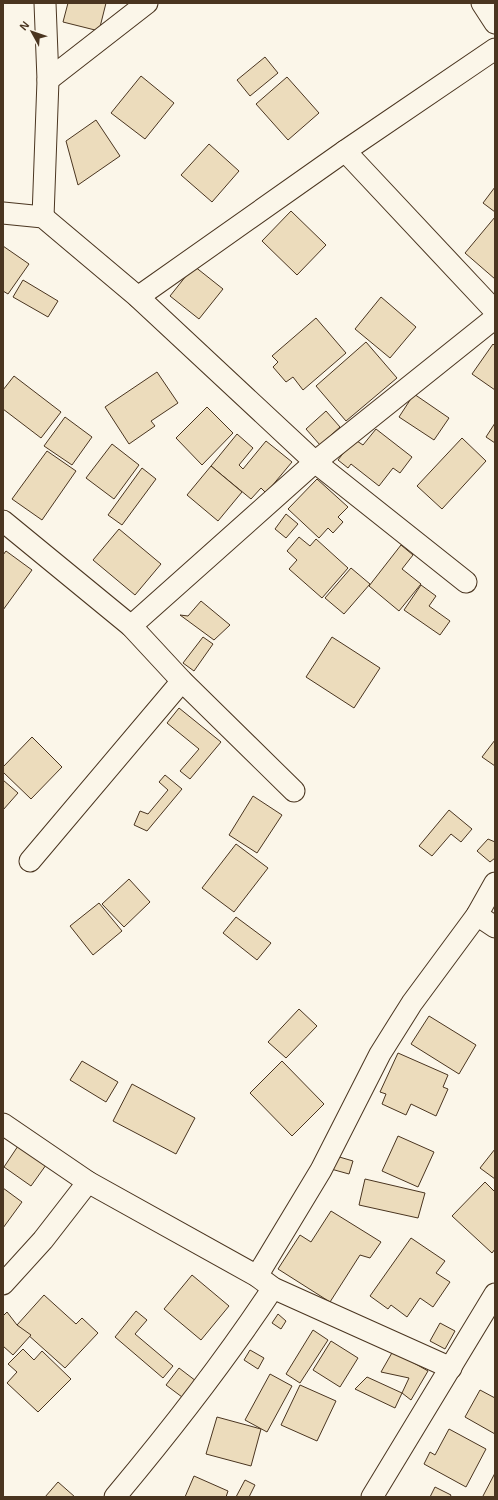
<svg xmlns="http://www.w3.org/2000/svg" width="498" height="1500" viewBox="0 0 498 1500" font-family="Helvetica,sans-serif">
  <rect width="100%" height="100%" fill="#fbf6e9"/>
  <g fill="#ecdcbc" stroke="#4a3520">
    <path d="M68 3H106L99 31 63 22Z"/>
    <path d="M265 57 278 73 250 96 237 80Z"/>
    <path d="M141 76 174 103 145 139 111 113Z"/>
    <path d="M287 77 319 113 288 140 256 104Z"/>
    <path d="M96 120 120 156 78 185 66 141Z"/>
    <path d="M209 144 239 171 212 202 181 175Z"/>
    <path d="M495 187V212L483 203Z"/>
    <path d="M291 211 326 245 297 275 262 241Z"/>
    <path d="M495 217V279L465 253Z"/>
    <path d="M3 246 29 264 8 294 3 291Z"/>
    <path d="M194 266 223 289 199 319 170 296Z"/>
    <path d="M23 280 58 301 48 317 13 297Z"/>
    <path d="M381 297 416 327 390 358 355 329Z"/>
    <path d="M316 318 346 353 303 390 293 377 286 382 273 367 278 362 272 356Z"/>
    <path d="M366 342 397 378 346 421 316 386Z"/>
    <path d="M493 344 495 346V390L472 374Z"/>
    <path d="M157 372 178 403 151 421 155 426 129 444 105 407Z"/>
    <path d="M14 376 61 412 41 438 3 409V390Z"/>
    <path d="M414 394 449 418 434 440 399 417Z"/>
    <path d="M207 407 233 433 202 465 176 438Z"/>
    <path d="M326 411 340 427 320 445 306 429Z"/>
    <path d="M65 417 92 437 72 465 44 446Z"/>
    <path d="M495 423V443L486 437Z"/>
    <path d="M376 429 412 457 400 473 393 468 379 486 351 464 348 468 338 460 354 439 363 445Z"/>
    <path d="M237 434 253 448 239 465 243 469 266 441 292 462 266 493 261 488 251 499 211 466Z"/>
    <path d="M462 438 486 461 442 509 417 486Z"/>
    <path d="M112 444 139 465 114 499 86 478Z"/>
    <path d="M47 451 76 471 42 520 12 499Z"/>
    <path d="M211 466 242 492 218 521 187 495Z"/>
    <path d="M142 468 156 479 122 525 108 515Z"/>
    <path d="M317 479 348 507 338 517 343 522 333 533 328 528 319 538 288 509Z"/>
    <path d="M286 514 298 524 286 538 275 529Z"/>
    <path d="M119 529 161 564 135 595 93 560Z"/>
    <path d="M299 537 310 546 316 539 348 568 322 598 289 569 297 560 287 551Z"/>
    <path d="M401 545 413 555 402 569 421 584 399 611 369 586Z"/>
    <path d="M6 551 32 570 3 610V555Z"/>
    <path d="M351 568 370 584 344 614 325 598Z"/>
    <path d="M421 585 436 596 429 606 450 621 440 635 404 610Z"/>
    <path d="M201 601 230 625 214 640 180 615 188 616Z"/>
    <path d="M203 637 213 644 194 671 183 663Z"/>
    <path d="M332 637 380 668 354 708 306 677Z"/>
    <path d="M179 708 221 742 190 779 180 771 199 749 167 723Z"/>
    <path d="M32 737 62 767 31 799 3 772V767Z"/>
    <path d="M495 740V766L482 757Z"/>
    <path d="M165 775 182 789 147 831 134 825 140 811 148 814 168 790 159 782Z"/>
    <path d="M3 780 18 793 3 810Z"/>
    <path d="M253 796 282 815 257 853 229 835Z"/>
    <path d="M449 810 472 829 461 842 451 834 432 856 419 846Z"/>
    <path d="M488 839 495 842V858L490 862 477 851Z"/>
    <path d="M236 844 268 868 234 912 202 888Z"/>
    <path d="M129 879 150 902 124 927 102 904Z"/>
    <path d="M99 903 122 931 93 955 70 926Z"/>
    <path d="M236 917 271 943 257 960 223 933Z"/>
    <path d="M299 1009 317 1026 286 1058 268 1042Z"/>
    <path d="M429 1016 476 1045 459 1074 411 1044Z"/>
    <path d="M398 1053 448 1075 443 1087 448 1089 436 1116 411 1104 406 1115 382 1104 386 1094 380 1092Z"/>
    <path d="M82 1061 118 1082 106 1102 70 1080Z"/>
    <path d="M282 1061 324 1104 292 1136 250 1093Z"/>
    <path d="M132 1084 195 1118 176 1154 113 1121Z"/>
    <path d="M398 1136 434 1152 418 1187 382 1171Z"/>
    <path d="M18 1146 46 1165 31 1186 4 1167Z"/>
    <path d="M495 1149V1179L480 1168Z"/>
    <path d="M336 1156 353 1161 349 1174 331 1169Z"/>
    <path d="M365 1179 425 1193 418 1218 359 1205Z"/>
    <path d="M485 1182 495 1192V1249L492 1253 452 1216Z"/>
    <path d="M3 1188 22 1202 3 1228Z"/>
    <path d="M331 1211 381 1242 370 1258 360 1255 330 1302 278 1269 300 1235 311 1242Z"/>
    <path d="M411 1238 445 1261 436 1273 450 1282 433 1307 420 1298 407 1317 391 1305 388 1309 370 1296Z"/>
    <path d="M192 1275 229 1306 201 1340 164 1309Z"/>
    <path d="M44 1295 76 1324 82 1318 98 1333 65 1368 17 1325Z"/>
    <path d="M136 1311 147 1320 135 1334 173 1366 163 1378 115 1337Z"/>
    <path d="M7 1312 17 1325 31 1335 13 1355 3 1346V1316Z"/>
    <path d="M278 1314 286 1321 281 1329 272 1323Z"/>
    <path d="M440 1323 455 1331 445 1349 430 1341Z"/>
    <path d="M313 1330 328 1340 300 1383 286 1374Z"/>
    <path d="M331 1341 358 1358 340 1387 313 1370Z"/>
    <path d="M23 1349 34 1360 42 1351 71 1379 38 1412 7 1383 17 1372 8 1364Z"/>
    <path d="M250 1350 264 1358 258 1369 244 1360Z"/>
    <path d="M393 1351 428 1371 411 1400 402 1393 409 1378 381 1372Z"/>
    <path d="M179 1368 196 1381 182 1397 166 1385Z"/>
    <path d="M270 1374 292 1386 267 1432 245 1420Z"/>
    <path d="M367 1377 402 1393 395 1408 355 1389Z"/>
    <path d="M300 1385 336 1401 317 1441 281 1425Z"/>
    <path d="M480 1390 495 1398V1434L465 1417Z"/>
    <path d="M217 1417 261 1429 251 1466 206 1454Z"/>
    <path d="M449 1429 486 1449 466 1487 424 1464 430 1452 435 1455Z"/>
    <path d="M495 1473V1497H484L483 1496Z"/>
    <path d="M194 1476 228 1491 226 1497H185Z"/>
    <path d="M245 1480 255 1485 249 1497H236Z"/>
    <path d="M58 1482 75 1497H45Z"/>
    <path d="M435 1487 451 1495 450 1497H430Z"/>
  </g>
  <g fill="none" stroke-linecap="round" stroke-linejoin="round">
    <defs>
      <g id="street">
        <path d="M482 3 495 23"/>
        <path d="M48 80 147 3"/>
        <path d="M345 151 495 311"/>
        <path d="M3 213 43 217 138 297 315 462 466 582"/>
        <path d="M43 217 48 80 45 3"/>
        <path d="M138 297 345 151 495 49"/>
        <path d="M3 521 131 626 182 681 294 791"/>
        <path d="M131 626 315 462 495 318"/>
        <path d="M30 861 182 681"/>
        <path d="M477 915 495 927"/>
        <path d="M3 1124 88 1182 257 1276 273 1288 451 1368"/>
        <path d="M257 1276 321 1170 380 1054 412 1003 477 915 495 883"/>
        <path d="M3 1284 43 1240 88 1182"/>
        <path d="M115 1497C171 1430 225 1361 273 1288"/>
        <path d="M372 1497 495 1294"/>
      </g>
    </defs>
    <use href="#street" stroke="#4a3520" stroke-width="23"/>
    <use href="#street" stroke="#fbf6e9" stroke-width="21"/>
  </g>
  <rect width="498" height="1500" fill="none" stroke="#4a3520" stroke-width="8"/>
  <g transform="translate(32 32) rotate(310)" stroke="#fbf6e9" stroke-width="3" paint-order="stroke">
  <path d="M0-3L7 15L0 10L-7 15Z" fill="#4a3520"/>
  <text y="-6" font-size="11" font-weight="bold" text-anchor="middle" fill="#4a3520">N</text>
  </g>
</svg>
